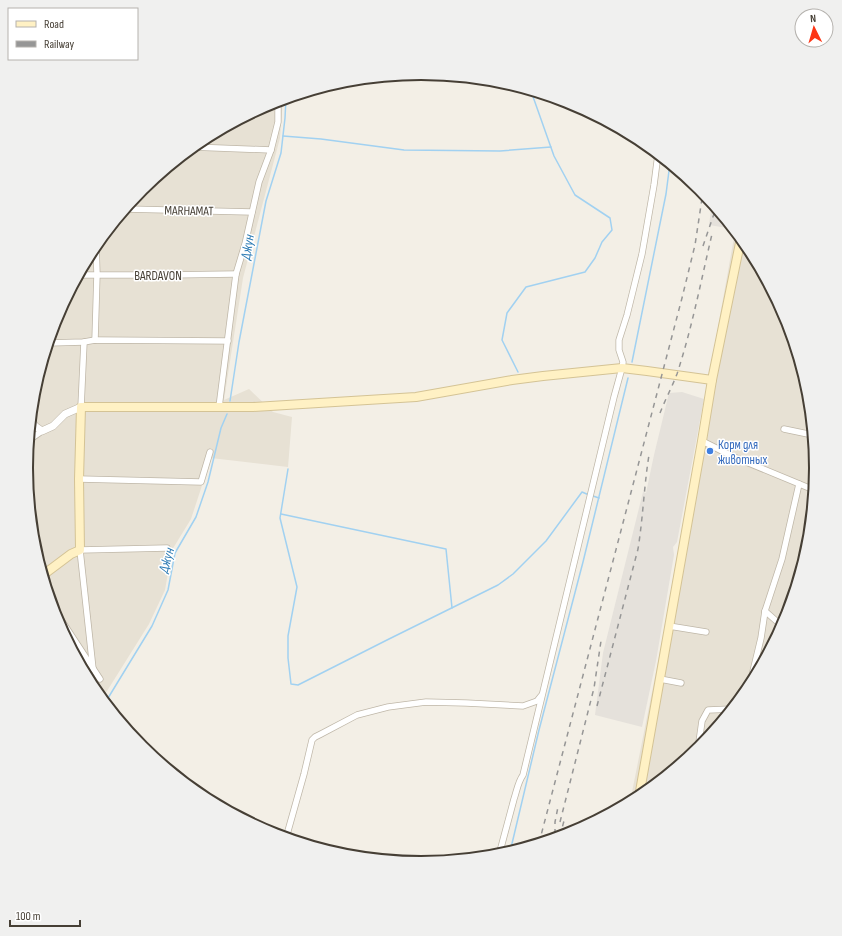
<svg xmlns="http://www.w3.org/2000/svg" width="842" height="936" viewBox="0 0 842 936" font-family="'Sofia Sans Condensed',sans-serif">
  <rect width="100%" height="100%" fill="#f3efe6"/>
  <g fill="#e7e1d4">
    <path d="M283 99 280 138 243 278 224 400 249 389 273 412 292 417 288 467 211 458 191 519 172 550 165 590 149 624 102 699 92 687 56 619 34 545 26 468 34 391 56 317 93 248 142 189 202 139 270 103Z"/>
    <path d="M735 232 750 249 786 317 808 391 816 468 808 545 786 619 749 688 700 747 640 797 630 802 658 662Z"/>
  </g>
  <g fill="#e5e1db">
    <path d="M712 203 731 226H729L727 228 709 225Z"/>
    <path d="M682 392 704 399 677 542 673 547 674 555 667 596 656 661 642 727 595 715 603 653 643 492 646 493 654 455 669 393Z"/>
  </g>
  <g fill="none" stroke-linecap="round" stroke-linejoin="round">
    <g stroke="#a1d1f1" stroke-width="1.5">
      <path d="M283 136 321 139 404 150 500 151 551 147"/>
      <path d="M632 362 666 194 670 163"/>
      <path d="M518 372 502 340 507 313 526 287 585 272 595 258 602 242 612 230 610 218 575 195 554 156 531 91"/>
      <path d="M230 401 239 342 266 201 281 153 285 118 286 98"/>
      <path d="M288 469 280 518 297 587 288 636V658L291 684 298 685 387 640 498 585 513 574 546 541 582 492 589 495"/>
      <path d="M593 496 599 498"/>
      <path d="M281 514 446 549 452 608"/>
      <path d="M105 703 152 626 168 590 175 553 196 517 208 482 221 428 227 414"/>
      <path d="M510 852 539 730 583 562 628 378"/>
    </g>
    <defs>
      <g id="minor">
        <path d="M192 147 271 150"/>
        <path d="M125 209 252 212"/>
        <path d="M79 275H166L236 274"/>
        <path d="M95 340 97 274 96 244"/>
        <path d="M48 343 84 342 95 340 228 341"/>
        <path d="M81 407 84 342"/>
        <path d="M219 407 236 274 245 244 259 182 271 150 278 122V101"/>
        <path d="M784 429 808 434 813 433"/>
        <path d="M29 440 42 431"/>
        <path d="M702 441 734 457 814 490"/>
        <path d="M79 479 201 482 210 452"/>
        <path d="M52 606 100 679"/>
        <path d="M765 611 782 626"/>
        <path d="M669 626 706 632"/>
        <path d="M93 669 80 550 167 548"/>
        <path d="M660 679 681 683"/>
        <path d="M749 688 761 638 765 611 782 559 799 484"/>
        <path d="M698 749 702 721 708 710 732 709"/>
        <path d="M286 838 304 774 312 740 315 737 321 734 357 715 388 707 426 702 466 703 523 706 537 701 541 696"/>
        <path d="M499 855C504 836 509 817 514 799 517 790 518 782 523 775L614 397 622 368 623 362 619 350V340L627 315 642 254 654 185 658 154"/>
      </g>
      <path id="tertiary" d="M31 419 35 426 42 431 53 426 65 414 81 407"/>
      <g id="secondary">
        <path d="M43 575 71 554 80 550 79 479 81 407H253L416 397 512 380 543 376 622 368 647 371 712 380"/>
        <path d="M639 797 702 441 712 380 741 238"/>
      </g>
    </defs>
    <use href="#minor" stroke="#bfb7a8" stroke-width="7"/>
    <use href="#tertiary" stroke="#bfb7a8" stroke-width="8"/>
    <use href="#secondary" stroke="#d4c395" stroke-width="10"/>
    <use href="#minor" stroke="#fff" stroke-width="5.5"/>
    <use href="#tertiary" stroke="#fff" stroke-width="7"/>
    <use href="#secondary" stroke="#fff1c4" stroke-width="8"/>
    <g stroke="#969696" stroke-width="1.5" stroke-dasharray="5 5" stroke-linecap="butt">
      <path d="M703 246 716 208"/>
      <path d="M660 413C665 400 672 387 677 374 692 328 701 281 712 234"/>
      <path d="M597 706 638 549C643 518 644 486 649 455"/>
      <path d="M560 822 594 688 601 641"/>
      <path d="M555 834V822L558 807"/>
      <path d="M560 836 565 817"/>
      <path d="M539 843 682 298 695 245 703 192"/>
    </g>
  </g>
  <circle fill="#3f7fe0" stroke="#fff" stroke-width="1.5" cx="710" cy="451" r="4"/>
  <g text-anchor="middle" stroke-width="3" stroke-linejoin="round" paint-order="stroke">
    <g font-size="13" fill="#463f35" stroke="#fff">
      <text transform="translate(189 210) rotate(1)" y="5">MARHAMAT</text>
      <text x="158" y="280">BARDAVON</text>
    </g>
    <g font-size="13" fill="#366cbe" stroke="#fff" text-anchor="start">
      <text x="718" y="449">Корм для<tspan x="718" dy="15">животных</tspan></text>
    </g>
    <g font-size="14" font-style="italic" fill="#2d7bb4" stroke="#fff">
      <text transform="translate(247 247) rotate(-80)" y="5">Джун</text>
      <text transform="translate(166 560) rotate(-74)" y="5">Джун</text>
    </g>
  </g>
  <path d="M0 0H842V936H0ZM33 468a388 388 0 1 1 776 0a388 388 0 1 1-776 0Z" fill="#f0f0ef" fill-rule="evenodd"/>
  <path fill="none" stroke="#463f35" stroke-width="2" d="M33 468a388 388 0 1 1 776 0a388 388 0 1 1-776 0Z"/>
  <rect x="8" y="8" width="130" height="52" fill="#ffffff" stroke="#b5b2ae"/>
  <rect x="16" y="21" width="20" height="6" fill="#fff1c4" stroke="#b5b2ae"/>
  <text x="44" y="28" font-size="12" fill="#463f35">Road</text>
  <rect x="16" y="41" width="20" height="6" fill="#969696" stroke="#b5b2ae"/>
  <text x="44" y="48" font-size="12" fill="#463f35">Railway</text>
  <g transform="translate(814 28) rotate(355)"><circle r="19" fill="#ffffff" stroke="#b5b2ae"/>
  <path d="M0-3L7 15L0 10L-7 15Z" fill="#fd3514"/>
  <text y="-6" font-size="11" font-weight="bold" text-anchor="middle" fill="#463f35">N</text>
  </g>
  <path d="M10 920v6h70v-6" fill="none" stroke="#463f35" stroke-width="2"/>
  <text x="16" y="920" font-size="12" fill="#463f35" stroke="#ffffff" stroke-width="3" paint-order="stroke">100 m</text>
</svg>
